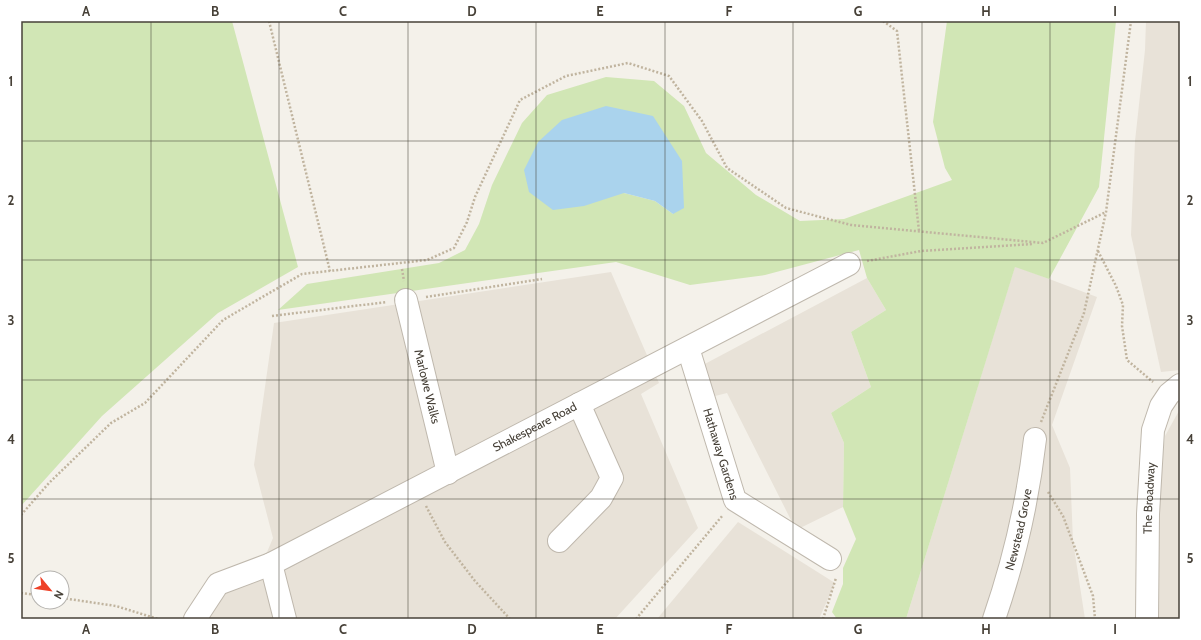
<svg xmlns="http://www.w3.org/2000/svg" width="1201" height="640" viewBox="0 0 1201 640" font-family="Cabin,sans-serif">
  <rect width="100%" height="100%" fill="#f4f1ea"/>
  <g fill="#e8e2d8">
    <path d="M1146 21H1180V370L1161 372 1131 235 1135 141 1145 50Z"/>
    <path d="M1015 266 1097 297 1052 425 1070 468 1073 541 1085 619H906Z"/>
    <path d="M611 272 659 383 641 394 698 528 615 619H206L213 607 232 585 256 578 273 538 254 465 274 323Z"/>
    <path d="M867 278 886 310 851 332 871 387 831 413 844 443 843 507 796 530 727 393 715 396 701 366Z"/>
    <path d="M1180 409V619H1157L1152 552 1165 436Z"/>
    <path d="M738 522 835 583 819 619H657Z"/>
  </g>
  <g fill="#d1e6b5" fill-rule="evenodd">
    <path d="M21 21H232L298 267 218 313 102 416 21 506Z"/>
    <path d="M947 21H1116L1099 187 1049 279 1015 267 906 619H837L832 612 843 584V568L856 539 843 507 844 443 831 413 871 387 851 332 886 310 867 278 859 250 765 275 690 285 616 262 278 310 307 284 439 263 465 250 479 224 492 185 522 123 547 95 606 77 654 81 684 106 706 153 756 195 800 221 844 219 952 180 945 168 933 122ZM682 161 673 214 655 201 624 193Z"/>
  </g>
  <path fill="#aad3ed" d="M606 106 653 116 682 161 684 208 673 214 655 201 624 193 584 206 553 210 529 192 524 170 538 142 562 120Z"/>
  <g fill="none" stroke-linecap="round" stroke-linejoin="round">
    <defs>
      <g id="minor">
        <path id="s1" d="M406 300 448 473"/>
        <path id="s2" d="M688 348 735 500 830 559"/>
        <path d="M559 541 601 498 612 478 579 404"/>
        <path d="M195 619 218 584 271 564"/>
        <path id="s3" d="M285 619 271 564 849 264"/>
        <path id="s4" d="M994 619C1014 561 1028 500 1035 439"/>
        <path id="s5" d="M1147 619 1148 514 1153 430 1161 406 1169 394 1180 385"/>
      </g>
    </defs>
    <use href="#minor" stroke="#bfb8ad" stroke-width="24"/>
    <g stroke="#c0b49f" stroke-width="2.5" stroke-dasharray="2 2" stroke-linecap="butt">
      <path d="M269 21 330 271"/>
      <path d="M883 21 897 31 919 231"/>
      <path d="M1098 251 1116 286 1123 305 1122 326 1127 360 1153 382"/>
      <path d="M867 261 921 251 1033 244"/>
      <path d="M402 269 404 281"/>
      <path d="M426 297 542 279"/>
      <path d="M272 316 387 302"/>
      <path d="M1041 422 1084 313 1106 212 1131 21"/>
      <path d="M1048 492 1063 516 1093 596 1095 619"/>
      <path d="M426 506 445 542 475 581 510 619"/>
      <path d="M21 515 49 483 111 423 145 403 223 320 302 274 427 260 454 248 467 222 475 197 520 100 566 76 628 63 669 76 702 121 727 168 786 208 851 225 1043 243 1106 212"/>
      <path d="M21 593 38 595"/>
      <path d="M62 598 116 606 158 619"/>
      <path d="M636 619 723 515"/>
      <path d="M823 619 836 578"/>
    </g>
    <use href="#minor" stroke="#fff" stroke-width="22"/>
  </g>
  <path fill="none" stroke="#474138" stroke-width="1" stroke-opacity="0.55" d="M151 21V619M279 21V619M408 21V619M536 21V619M665 21V619M793 21V619M922 21V619M1050 21V619M21 141H1180M21 260H1180M21 380H1180M21 499H1180"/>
  <g text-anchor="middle" stroke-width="3" stroke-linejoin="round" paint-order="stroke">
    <g font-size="12" fill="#474138" stroke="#fff">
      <text dy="4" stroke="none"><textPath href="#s1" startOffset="89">Marlowe Walks</textPath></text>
      <text dy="4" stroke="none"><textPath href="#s3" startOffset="354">Shakespeare Road</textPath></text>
      <text dy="4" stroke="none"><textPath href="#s2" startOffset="111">Hathaway Gardens</textPath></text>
      <text dy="4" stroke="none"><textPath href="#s5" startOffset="121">The Broadway</textPath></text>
      <text dy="4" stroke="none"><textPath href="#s4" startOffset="93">Newstead Grove</textPath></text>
    </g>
  </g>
  <rect width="1201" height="640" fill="none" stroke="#ffffff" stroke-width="44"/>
  <g transform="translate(50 590) rotate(119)"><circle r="19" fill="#ffffff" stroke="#b5b3af"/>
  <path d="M0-3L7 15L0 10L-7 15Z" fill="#ee4127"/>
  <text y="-6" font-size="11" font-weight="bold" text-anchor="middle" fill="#474138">N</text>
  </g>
  <rect x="22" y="22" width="1157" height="596" fill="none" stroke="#474138" stroke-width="1.5"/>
  <g font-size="13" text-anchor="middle" font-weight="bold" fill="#474138">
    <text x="86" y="16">A</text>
    <text x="215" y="16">B</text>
    <text x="343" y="16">C</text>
    <text x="472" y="16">D</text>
    <text x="600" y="16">E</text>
    <text x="729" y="16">F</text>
    <text x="858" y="16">G</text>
    <text x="986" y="16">H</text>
    <text x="1115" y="16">I</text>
    <text x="11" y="86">1</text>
    <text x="1190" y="86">1</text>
    <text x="11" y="205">2</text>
    <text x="1190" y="205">2</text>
    <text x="11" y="325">3</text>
    <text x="1190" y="325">3</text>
    <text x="11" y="444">4</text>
    <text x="1190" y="444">4</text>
    <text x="11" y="563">5</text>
    <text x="1190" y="563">5</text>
    <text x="86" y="634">A</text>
    <text x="215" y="634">B</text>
    <text x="343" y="634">C</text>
    <text x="472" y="634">D</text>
    <text x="600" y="634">E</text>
    <text x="729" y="634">F</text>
    <text x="858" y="634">G</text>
    <text x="986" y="634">H</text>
    <text x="1115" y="634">I</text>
  </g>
</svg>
